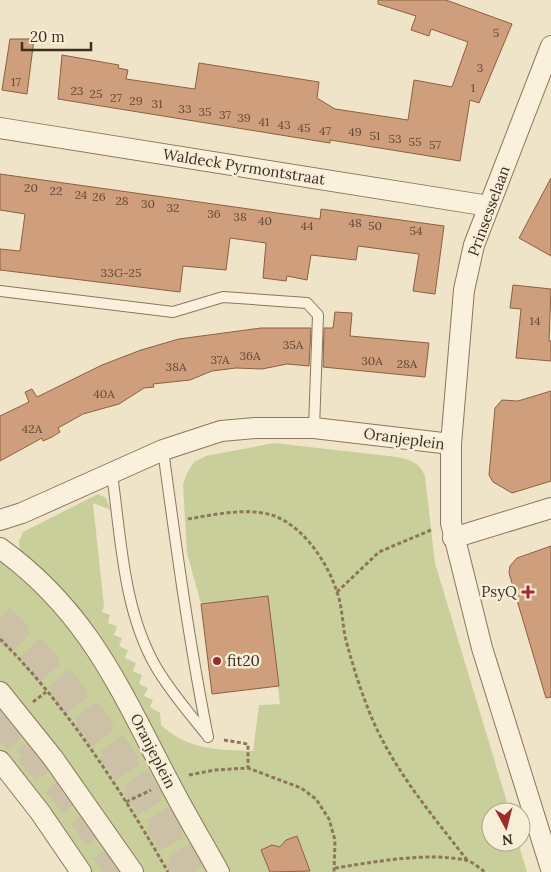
<svg xmlns="http://www.w3.org/2000/svg" width="551" height="872" viewBox="0 0 551 872" font-family="Lora,serif">
  <rect width="100%" height="100%" fill="#f0e4c8"/>
  <g fill="#c9cf9b">
    <path d="M274 443 397 457C411 460 419 462 425 476L435 563 510 812H491V842H518L527 872H228L107 655 20 551 19 541 23 532 98 494 106 498 111 510 93 503 104 606 102 612 110 615 108 623 117 626 114 635 122 638 119 646 128 650 125 658 136 663 133 671 142 675 139 684 148 688 144 696 153 700 150 707 160 713 161 725C188 750 218 750 253 751L259 705 280 704 268 596 201 604 187 553 183 484 187 473 194 462 206 456Z"/>
    <path d="M0 558 70 619 209 872H82L0 752Z"/>
  </g>
  <g fill="#cf9f7d" stroke="#8d5f41">
    <path d="M378 0H446L512 24 479 103 470 100 460 161 330 140V143L58 99 62 55 119 65 118 68 128 70 126 79 195 89 199 63 319 82 317 98 335 109 408 120 414 80 452 87 468 42 431 29 429 36 411 30 416 16 378 4Z"/>
    <path d="M10 39H34L27 94 2 90Z"/>
    <path d="M0 174 320 219 321 209 444 226 435 294 413 291 419 254 358 246 356 260 311 255 307 280 287 276 286 281 263 278 266 243 230 238 226 270 183 266 180 292 0 270V249L20 251 25 214 0 210Z"/>
    <path d="M551 178V256L519 238Z"/>
    <path d="M513 285 551 289 549 341H551V361L516 358 521 309 510 308Z"/>
    <path d="M335 312 352 313 350 336 429 343 425 377 323 367 324 328H333Z"/>
    <path d="M261 328H311L309 366 287 364 262 369 236 368 212 371 190 380 153 384 154 387 144 388 119 404 83 414 58 428 60 432 52 437 43 441 42 438 0 461V416L29 402 25 392 32 389 37 397 102 365 141 350 179 339Z"/>
    <path d="M551 391V481L512 493 493 482 489 475 495 408 502 400 518 401Z"/>
    <path d="M551 546V697L546 698 509 573 510 566 517 558Z"/>
    <path d="M268 596 279 686 212 694 201 604Z"/>
    <path d="M297 836 310 871 270 872 261 850 272 845 280 847 286 840Z"/>
  </g>
  <g fill="none" stroke-linecap="round" stroke-linejoin="round">
    <g stroke="#ccc0a6" stroke-width="28" stroke-dasharray="28 14" stroke-linecap="butt">
      <path d="M0 618C82 694 139 775 193 872"/>
      <path d="M0 720 49 774 86 820 118 872"/>
    </g>
    <g stroke="#ccc0a6" stroke-width="28" stroke-dasharray="28 14" stroke-linecap="butt">
      <path d="M0 624C54 673 101 732 141 793 158 818 172 846 187 872"/>
      <path d="M0 710 42 758"/>
    </g>
    <defs>
      <g id="service">
        <path d="M0 291 173 312 223 297 307 303 318 315 314 428"/>
        <path d="M163 450C176 546 189 642 208 737"/>
        <path d="M112 474C121 538 123 610 156 667 170 691 189 713 206 734"/>
      </g>
      <g id="minor">
        <path d="M551 46 474 245 464 290 451 444V523L482 648 551 869"/>
        <path d="M0 128 489 206"/>
        <path d="M0 520 22 513 163 450 221 431 255 428H314L451 444"/>
        <path d="M453 538 551 508"/>
        <path d="M0 548C90 613 121 692 171 786 186 815 203 843 219 872"/>
        <path d="M0 692 53 758 133 872"/>
        <path d="M0 761 40 812 81 872"/>
      </g>
    </defs>
    <use href="#service" stroke="#8d765c" stroke-width="12"/>
    <use href="#minor" stroke="#8d765c" stroke-width="22"/>
    <g stroke="#8d765c" stroke-width="3" stroke-dasharray="4 2.5" stroke-linecap="butt">
      <path d="M188 519C212 515 238 509 263 513 298 518 327 560 337 592 343 608 342 627 347 644 354 670 363 698 374 723 397 774 433 816 467 860"/>
      <path d="M337 592 379 552 431 530"/>
      <path d="M0 639C65 703 123 793 168 872"/>
      <path d="M33 702 46 692"/>
      <path d="M224 740 248 744V768"/>
      <path d="M189 775 215 770 248 768 301 788 316 799 329 819 335 840 334 872"/>
      <path d="M126 802 151 790"/>
      <path d="M335 868C374 862 427 852 465 860 472 861 479 868 485 872"/>
    </g>
    <use href="#service" stroke="#faf1dc" stroke-width="10"/>
    <use href="#minor" stroke="#faf1dc" stroke-width="20"/>
  </g>
  <g fill="#9e2a2b" stroke="#f7eed8" stroke-width="2">
    <path d="M525.5 584.5h5v5h5v5h-5v5h-5v-5h-5v-5h5z"/>
    <circle cx="217" cy="661" r="5"/>
  </g>
  <g text-anchor="middle" stroke-width="5" stroke-linejoin="round" paint-order="stroke">
    <g font-size="12" fill="#624a37">
      <text x="496" y="37">5</text>
      <text x="480" y="72">3</text>
      <text x="16" y="86">17</text>
      <text x="473" y="92">1</text>
      <text x="77" y="95">23</text>
      <text x="96" y="98">25</text>
      <text x="116" y="102">27</text>
      <text x="136" y="105">29</text>
      <text x="157" y="108">31</text>
      <text x="185" y="113">33</text>
      <text x="205" y="116">35</text>
      <text x="225" y="119">37</text>
      <text x="244" y="122">39</text>
      <text x="264" y="126">41</text>
      <text x="284" y="129">43</text>
      <text x="304" y="132">45</text>
      <text x="325" y="135">47</text>
      <text x="355" y="136">49</text>
      <text x="375" y="140">51</text>
      <text x="395" y="143">53</text>
      <text x="415" y="146">55</text>
      <text x="435" y="149">57</text>
      <text x="31" y="192">20</text>
      <text x="56" y="195">22</text>
      <text x="81" y="199">24</text>
      <text x="99" y="201">26</text>
      <text x="122" y="205">28</text>
      <text x="148" y="208">30</text>
      <text x="173" y="212">32</text>
      <text x="214" y="218">36</text>
      <text x="240" y="221">38</text>
      <text x="265" y="225">40</text>
      <text x="355" y="227">48</text>
      <text x="307" y="230">44</text>
      <text x="375" y="230">50</text>
      <text x="416" y="235">54</text>
      <text x="121" y="277">33G-25</text>
      <text x="535" y="325">14</text>
      <text x="293" y="349">35A</text>
      <text x="250" y="360">36A</text>
      <text x="220" y="364">37A</text>
      <text x="372" y="365">30A</text>
      <text x="407" y="368">28A</text>
      <text x="176" y="371">38A</text>
      <text x="104" y="398">40A</text>
      <text x="32" y="433">42A</text>
    </g>
    <g font-size="15" fill="#3d2e20" stroke="#f7eed8">
      <text transform="translate(244 167) rotate(9)" y="5">Waldeck Pyrmontstraat</text>
      <text transform="translate(489 211) rotate(-70)" y="5">Prinsesselaan</text>
      <text transform="translate(404 439) rotate(8)" y="5">Oranjeplein</text>
      <text transform="translate(153 751) rotate(63)" y="5">Oranjeplein</text>
    </g>
    <g font-size="15" fill="#3d2e20" stroke="#f7eed8" text-anchor="end">
      <text x="517" y="597">PsyQ</text>
      <text x="227" y="666" text-anchor="start">fit20</text>
    </g>
  </g>
  <g transform="translate(506 827) rotate(173)"><circle r="24" fill="#f7eed8" stroke="#ada18e"/>
  <path d="M0-4L9 19L0 12L-9 19Z" fill="#9e2a2b"/>
  <text y="-8" font-size="14" font-weight="bold" text-anchor="middle" fill="#3d2e20">N</text>
  </g>
  <path d="M22 42v8h69v-8" fill="none" stroke="#3d2e20" stroke-width="2.5"/>
  <text x="30" y="42" font-size="15" fill="#3d2e20" stroke="#f7eed8" stroke-width="4" paint-order="stroke">20 m</text>
</svg>
